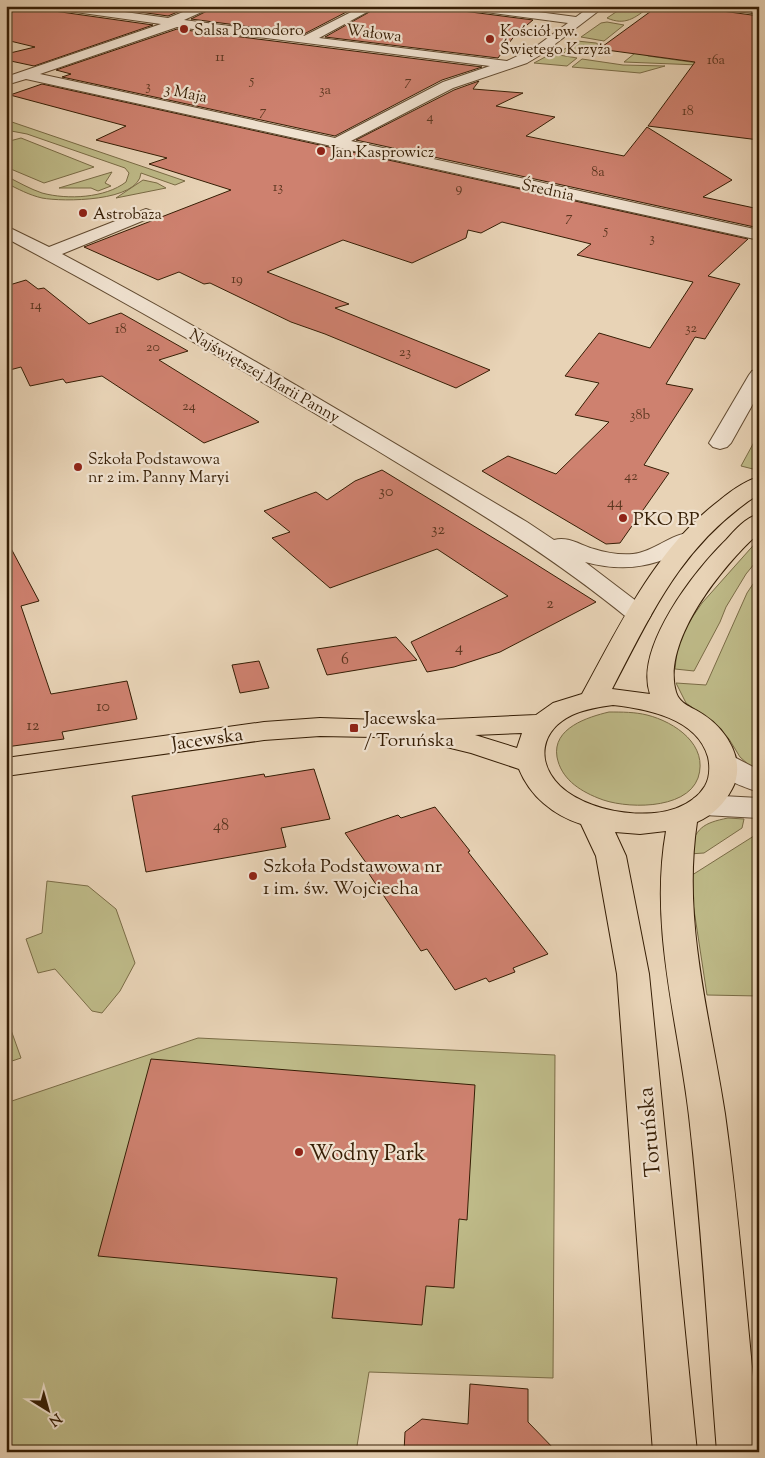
<svg xmlns="http://www.w3.org/2000/svg" width="765" height="1458" viewBox="0 0 765 1458" font-family="'Sorts Mill Goudy',serif">
  <rect width="100%" height="100%" fill="#e8d3b6"/>
  <filter id="stains"><feTurbulence type="fractalNoise" baseFrequency=".004" numOctaves="4"/><feColorMatrix values="0 0 0 0 .2 0 0 0 0 .09 0 0 0 0 .02 0 0 0 .5 -.17"/></filter>
  <radialGradient id="worn" r=".72"><stop offset=".6" stop-color="#630" stop-opacity="0"/><stop offset="1" stop-color="#630" stop-opacity=".3"/></radialGradient>
  <g fill="#beba88" stroke="#7a6c46">
    <path d="M625 6H648L649 7C635 18 625 26 607 18Z"/>
    <path d="M607 22 624 25 604 41 581 37 601 23Z"/>
    <path d="M577 41 596 43 598 44 585 55 560 52Z"/>
    <path d="M640 49 648 56 698 63V65L624 62Z"/>
    <path d="M559 55 577 58 567 66 534 63 547 56Z"/>
    <path d="M582 59 623 65 665 66 640 73 572 67Z"/>
    <path d="M6 120 185 181 175 185 141 173C139 202 62 202 42 198 29 195 18 189 6 183V176C18 182 30 189 42 193 68 200 105 198 126 182L129 173 125 168 27 134 6 130Z"/>
    <path d="M21 138 94 167 44 183 6 167V142Z"/>
    <path d="M112 172 105 183 111 186 98 191 91 188H59Z"/>
    <path d="M143 180 157 183 166 188 116 198Z"/>
    <path d="M759 433V469L757 470 741 466Z"/>
    <path d="M759 539V558L746 574 726 607 720 622 694 671 675 669 678 642 687 625 702 603Z"/>
    <path d="M759 575V774L740 757 729 739 715 724 686 703 676 683 706 685 747 593Z"/>
    <path d="M609 712C622 712 635 712 647 715 675 722 709 745 698 778 686 811 623 809 598 798 578 790 561 778 557 757 552 728 588 717 609 712Z"/>
    <path d="M728 818 744 819 742 828 704 853 689 854C695 828 703 823 728 818Z"/>
    <path d="M757 834H759V996L707 995 689 877Z"/>
    <path d="M47 881 88 886 116 909 135 963 120 991 102 1013 92 1011 55 969 38 973 26 939 42 933Z"/>
    <path d="M6 1016 21 1058 6 1063Z"/>
    <path d="M198 1038 555 1055 553 1378 369 1372 356 1452H6V1103Z"/>
  </g>
  <g fill="#ce816f" stroke="#361e05">
    <path d="M6 6H46L54 11 153 25 34 66 6 60V54L35 47 6 40Z"/>
    <path d="M97 6H192L168 16Z"/>
    <path d="M217 6H358L304 34 191 19Z"/>
    <path d="M380 6H455L463 11 533 20 515 35 498 58 325 37Z"/>
    <path d="M658 6H714L722 11 759 16V140L648 126 695 62 599 49Z"/>
    <path d="M177 29 482 67 442 80 335 136 62 77 71 74 56 70Z"/>
    <path d="M479 81 473 89 523 93 496 106 555 117 526 136 624 156 647 127 732 180 703 197 759 209V228L356 140 454 90Z"/>
    <path d="M42 84 748 239 708 276 740 284 705 339 695 337 666 384 693 389 644 465 669 473 620 543 606 544 482 471 508 456 556 474 609 422 575 415 599 383 565 376 599 333 650 348 693 282 577 255 591 244 502 222 481 233 468 230 466 238 412 263 343 240 267 272 349 304 335 308 490 370 456 388 325 334 291 322 210 283 204 284 179 272 158 280 84 247 231 190 149 164 167 158 96 140 126 126 10 95Z"/>
    <path d="M26 280 38 289 44 288 89 324 121 313 188 351 159 360 259 422 204 443 102 376 66 383 63 379 30 386 21 367 6 371V286Z"/>
    <path d="M382 470 518 553 596 602 500 652 454 667 427 672 411 642 508 596 437 549 330 588 272 538 290 532 264 511 316 492 327 500 355 481Z"/>
    <path d="M6 539 39 601 21 606 51 694 127 681 137 719 62 732 64 739 6 747Z"/>
    <path d="M396 637 417 660 327 675 317 649Z"/>
    <path d="M259 661 269 688 240 693 232 665Z"/>
    <path d="M314 769 330 819 281 828 286 847 146 872 132 796 264 774 265 777Z"/>
    <path d="M435 807 470 851 468 852 548 954 513 968 515 972 489 982 486 978 455 990 427 949 421 951 365 868 369 867 345 833 398 815 401 818Z"/>
    <path d="M151 1059 475 1085 467 1220 459 1219 454 1288 426 1286 422 1325 332 1318 337 1278 98 1256Z"/>
    <path d="M470 1384 528 1389V1422L557 1452H404L405 1432 422 1419 468 1424Z"/>
  </g>
  <g fill="none" stroke-linecap="round" stroke-linejoin="round">
    <defs>
      <g id="minor">
        <path d="M48 6H82L168 18 198 6H215L184 20 304 36 363 6H378L319 38 507 61 534 48 568 23 463 9 457 6H492L576 17 591 6H605L542 54 527 63 453 88 351 141 759 230V240L26 79 6 85V77L161 24 54 9ZM177 27 490 66 443 82 335 138 40 74Z"/>
        <path d="M716 6 759 7V14L722 9Z"/>
        <path d="M146 209 152 211 154 214 152 217 62 254C221 338 373 431 527 522L554 540C568 536 580 545 594 549 606 553 620 555 633 554 656 552 676 528 698 534L702 539 698 544C657 565 631 574 585 562L648 610 651 615 648 620 639 622 630 620C550 554 462 502 373 448 252 375 130 304 6 238V226L49 247Z"/>
        <path d="M759 369V393L731 443 727 447 720 449 713 447 709 443 749 375 752 371Z"/>
        <path d="M724 755 734 757 759 770V792C743 787 718 778 710 764L714 757Z"/>
        <path d="M704 795 759 798V818L704 815 694 812 689 805 694 798Z"/>
      </g>
      <path id="major" d="M759 477V494C682 544 653 611 612 689L650 694C634 648 695 570 726 540 735 530 745 518 759 514V533C724 564 661 641 676 692 680 705 693 707 704 715 727 730 747 762 732 789 724 804 713 815 697 822 682 921 710 1016 725 1114 740 1220 747 1327 759 1434V1452H717C708 1340 702 1228 689 1116 678 1022 649 927 666 831L640 834 615 832 626 856 649 974 697 1452H653L617 974 596 856 581 824C553 815 530 796 519 769L471 753 430 743 427 738 320 736 264 740 6 776V758L264 722 320 718 410 721 536 715 553 703 582 694C620 625 655 549 720 500 731 491 744 481 759 477ZM613 705C647 709 697 718 708 757 710 766 710 777 705 786 679 829 591 816 560 786 535 761 541 730 572 715 585 709 599 707 613 705ZM522 733 517 748 475 735Z"/>
    </defs>
    <use href="#minor" stroke="#624b31" stroke-width="2"/>
    <use href="#major" stroke="#361e05" stroke-width="2"/>
    <use href="#minor" fill="#f0e2d0" fill-rule="evenodd"/>
    <use href="#major" fill="#e8d3b6" fill-rule="evenodd"/>
  </g>
  <g fill="#8f2418" stroke="#f0e2d0" stroke-width="2">
    <circle cx="184" cy="29" r="5"/>
    <circle cx="490" cy="39" r="5"/>
    <circle cx="321" cy="151" r="5"/>
    <circle cx="83" cy="213" r="5"/>
    <circle cx="78" cy="467" r="5"/>
    <circle cx="623" cy="518" r="5"/>
    <rect x="349" y="723" width="10" height="10" rx="2.5"/>
    <circle cx="253" cy="876" r="5"/>
    <circle cx="299" cy="1152" r="5"/>
  </g>
  <g text-anchor="middle" stroke-width="4.5" stroke-linejoin="round" paint-order="stroke">
    <g font-size="14" fill="#5c3720">
      <text x="220" y="61">11</text>
      <text x="716" y="64">16a</text>
      <text x="252" y="84">5</text>
      <text x="408" y="85">7</text>
      <text x="148" y="90">3</text>
      <text x="325" y="94">3a</text>
      <text x="263" y="115">7</text>
      <text x="688" y="115">18</text>
      <text x="430" y="121">4</text>
      <text x="598" y="176">8a</text>
      <text x="278" y="191">13</text>
      <text x="459" y="192">9</text>
      <text x="569" y="221">7</text>
      <text x="606" y="234">5</text>
      <text x="652" y="242">3</text>
      <text x="237" y="283">19</text>
      <text x="36" y="309">14</text>
      <text x="691" y="332">32</text>
      <text x="121" y="333">18</text>
      <text x="153" y="351">20</text>
      <text x="405" y="356">23</text>
      <text x="189" y="410">24</text>
      <text x="640" y="419">38b</text>
      <text x="631" y="480">42</text>
    </g>
    <g font-size="16" fill="#361e05" stroke="#f0e2d0" text-anchor="start">
      <text x="194" y="35">Salsa Pomodoro</text>
      <text x="500" y="36">Kościół pw.<tspan x="500" dy="18">Świętego Krzyża</tspan></text>
      <text x="331" y="157">Jan Kasprowicz</text>
      <text x="93" y="219">Astrobaza</text>
      <text x="88" y="464">Szkoła Podstawowa<tspan x="88" dy="18">nr 2 im. Panny Maryi</tspan></text>
    </g>
    <g font-size="16" fill="#361e05" stroke="#f0e2d0">
      <text transform="translate(374 32) rotate(7)" y="6">Wałowa</text>
      <text transform="translate(186 92) rotate(12)" y="6">3 Maja</text>
      <text transform="translate(548 189) rotate(12)" y="6">Średnia</text>
      <text transform="translate(265 375) rotate(30)" y="6">Najświętszej Marii Panny</text>
    </g>
    <g font-size="16" fill="#5c3720">
      <text x="386" y="496">30</text>
      <text x="615" y="507">44</text>
      <text x="438" y="534">32</text>
      <text x="550" y="608">2</text>
      <text x="459" y="652">4</text>
      <text x="345" y="664">6</text>
      <text x="103" y="711">10</text>
      <text x="33" y="730">12</text>
      <text x="221" y="830">48</text>
    </g>
    <g font-size="19" fill="#361e05" stroke="#f0e2d0" text-anchor="start">
      <text x="633" y="525">PKO BP</text>
      <text x="364" y="724">Jacewska<tspan x="364" dy="22">/ Toruńska</tspan></text>
      <text x="263" y="872">Szkoła Podstawowa nr<tspan x="263" dy="22">1 im. św. Wojciecha</tspan></text>
    </g>
    <g font-size="19" fill="#361e05" stroke="#f0e2d0">
      <text transform="translate(207 738) rotate(-8)" y="7">Jacewska</text>
    </g>
    <g font-size="22" fill="#361e05" stroke="#f0e2d0">
      <text transform="translate(648 1132) rotate(-95)" y="8">Toruńska</text>
    </g>
    <g font-size="22" fill="#361e05" stroke="#f0e2d0" text-anchor="start">
      <text x="309" y="1160">Wodny Park</text>
    </g>
  </g>
  <rect width="765" height="1458" fill="none" stroke="#e8d3b6" stroke-width="25"/>
  <rect x="8" y="8" width="750" height="1443" fill="none" stroke="#361e05" stroke-width="2.5"/>
  <rect x="12" y="12" width="740" height="1433" fill="none" stroke="#361e05"/>
  <g transform="translate(48 1410) rotate(143)" stroke="#f0e2d0" stroke-width="4" paint-order="stroke">
  <path d="M0-4L9 19L0 12L-9 19Z" fill="#361e05"/>
  <text y="-8" font-size="14" font-weight="bold" text-anchor="middle" fill="#361e05">N</text>
  </g>
  <rect width="100%" height="100%" filter="url(#stains)"/>
  <rect width="100%" height="100%" fill="url(#worn)"/>
</svg>
